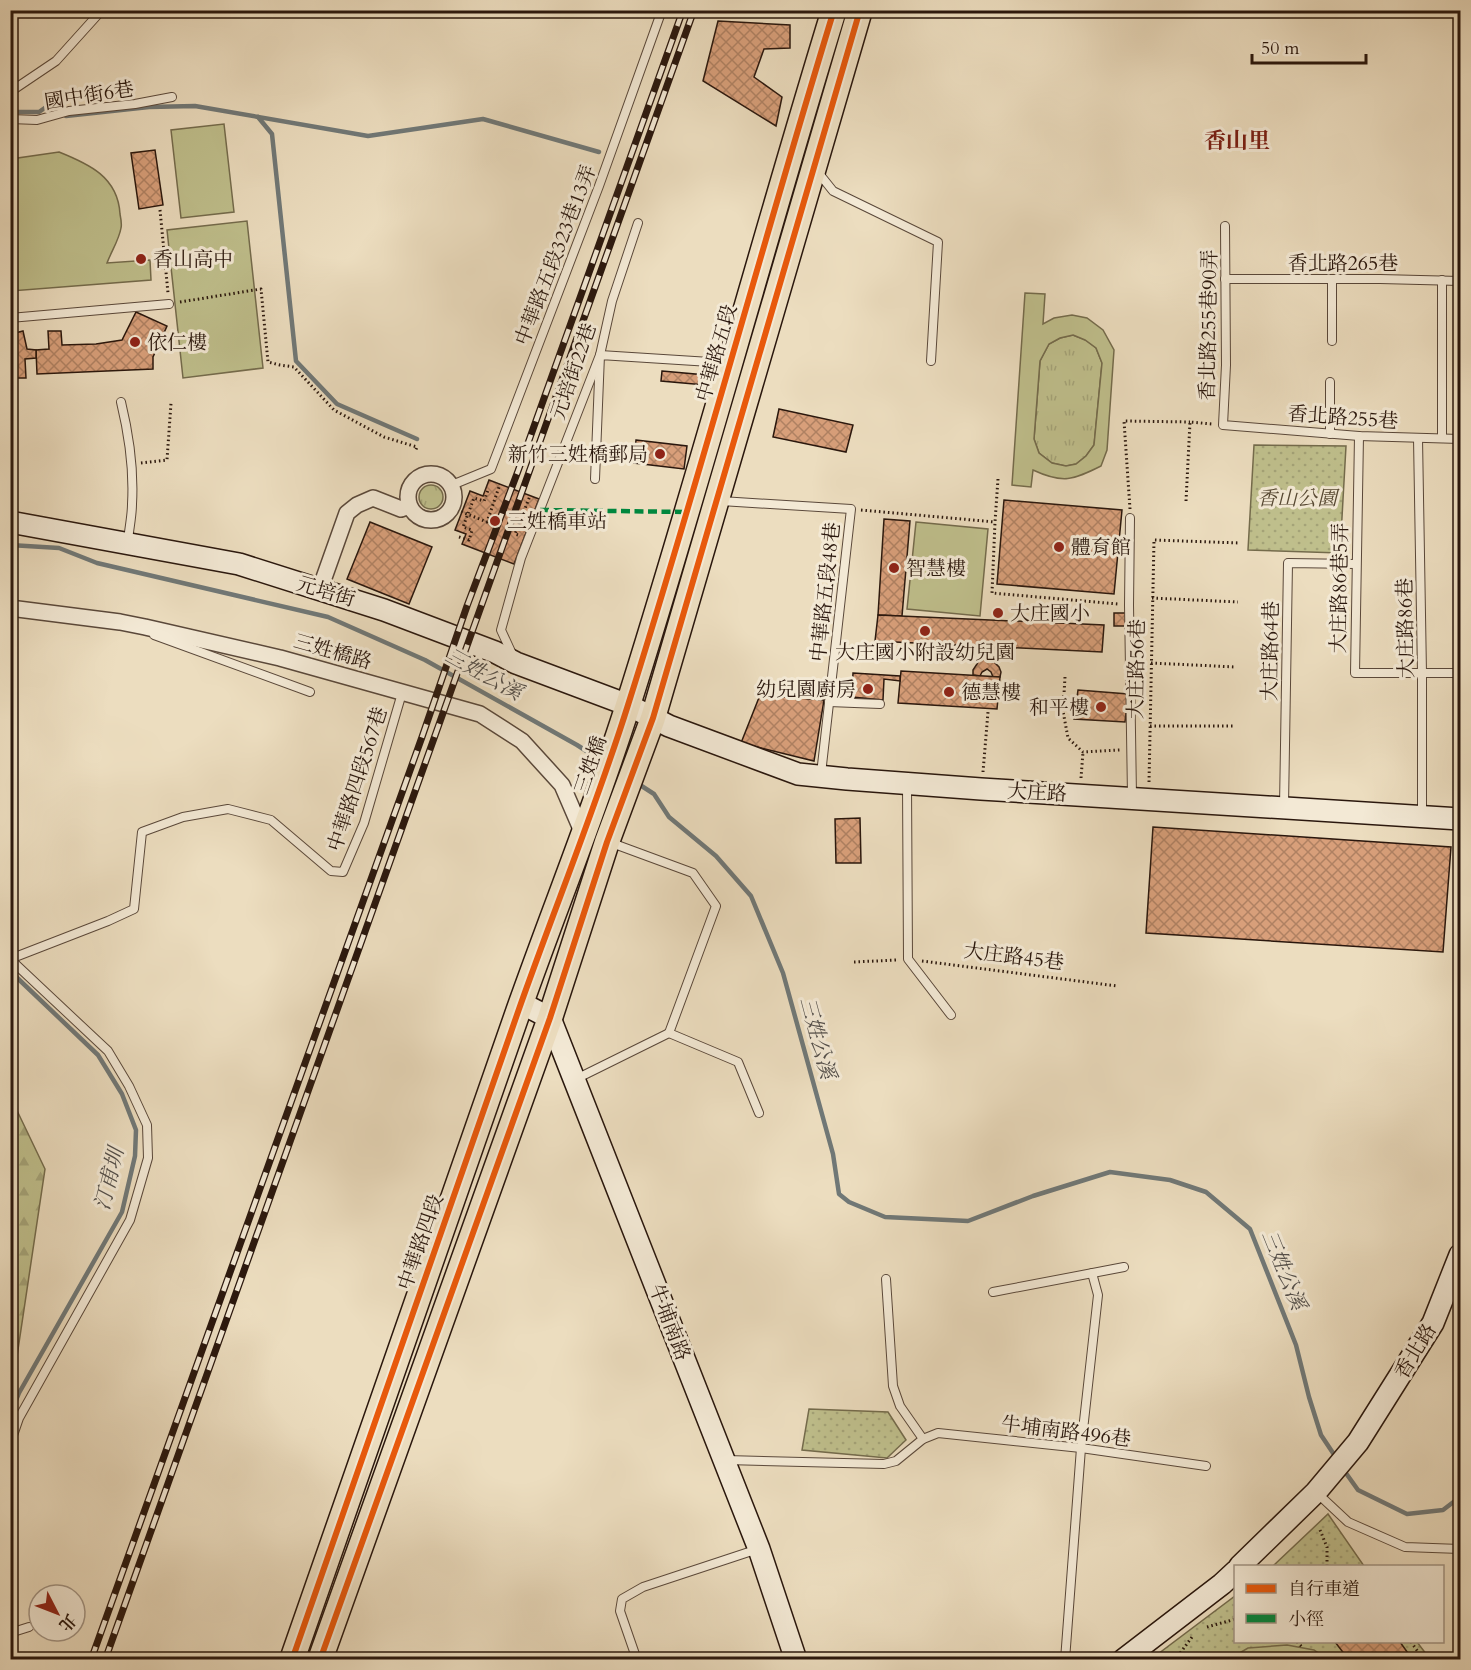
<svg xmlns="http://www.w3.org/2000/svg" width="1471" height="1670" viewBox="0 0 1471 1670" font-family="Cardo,'Noto Serif TC',serif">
  <defs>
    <pattern id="grass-tufts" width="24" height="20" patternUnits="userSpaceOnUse" patternTransform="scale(1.5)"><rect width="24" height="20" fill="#bfbf8c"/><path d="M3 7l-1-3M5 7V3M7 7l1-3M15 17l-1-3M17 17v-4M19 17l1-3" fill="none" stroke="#a4a378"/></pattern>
    <pattern id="forest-firs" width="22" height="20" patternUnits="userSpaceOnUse" patternTransform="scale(1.5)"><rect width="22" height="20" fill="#bfbf8c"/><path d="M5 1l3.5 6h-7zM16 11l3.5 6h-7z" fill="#a4a378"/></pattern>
    <pattern id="park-dots" width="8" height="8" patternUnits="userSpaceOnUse" patternTransform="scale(1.5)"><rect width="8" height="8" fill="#bfbf8c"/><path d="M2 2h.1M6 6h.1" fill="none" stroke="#a4a378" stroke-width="1.8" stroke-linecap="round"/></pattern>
    <pattern id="building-cross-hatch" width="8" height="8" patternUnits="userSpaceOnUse" patternTransform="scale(1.5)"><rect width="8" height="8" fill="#d89f7a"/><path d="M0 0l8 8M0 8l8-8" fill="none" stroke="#af8162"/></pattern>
  </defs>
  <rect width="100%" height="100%" fill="#ecddbf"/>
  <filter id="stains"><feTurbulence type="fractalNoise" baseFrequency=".00333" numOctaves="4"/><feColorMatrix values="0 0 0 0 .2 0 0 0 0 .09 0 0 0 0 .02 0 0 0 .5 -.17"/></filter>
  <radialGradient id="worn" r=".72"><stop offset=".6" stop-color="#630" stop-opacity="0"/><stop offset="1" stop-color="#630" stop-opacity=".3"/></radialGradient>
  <g fill="url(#grass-tufts)" stroke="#746b4c" stroke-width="1.5">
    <path d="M1073 335 1086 340 1096 348 1102 363 1094 445 1086 456 1076 464 1066 466 1052 463 1039 453 1034 439 1040 361 1049 344 1060 338Z"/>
    <circle cx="431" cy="497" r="12"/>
  </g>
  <path fill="url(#forest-firs)" stroke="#746b4c" stroke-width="1.5" d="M11 1098 45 1169 16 1363 11 1372Z"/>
  <g fill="url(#park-dots)" stroke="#746b4c" stroke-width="1.5">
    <path d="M1254 445 1346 446 1340 553 1248 550Z"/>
    <path d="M809 1409 888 1412 906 1440 887 1458 802 1450Z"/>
    <path d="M1328 1514 1364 1566H1273Z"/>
    <path d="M1235 1596 1236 1642H1417L1430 1659 1150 1660Z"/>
  </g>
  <g fill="#bfbf8c" stroke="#746b4c" stroke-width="1.5" fill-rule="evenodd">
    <path d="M224 124 234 212 181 218 171 130Z"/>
    <path d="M59 152C89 164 118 177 120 214 121 219 122 224 121 228 119 240 111 252 107 263L150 260 151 280 11 291V159Z"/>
    <path d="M247 221 263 368 183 378 167 230Z"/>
    <path d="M1025 293 1045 294 1043 324 1054 318 1072 315 1087 318 1103 330 1114 350 1107 450 1101 466C1073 480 1063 484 1033 470L1031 487 1012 485ZM1073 335 1085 340 1096 348 1102 363 1094 445 1086 456 1076 464 1066 466 1052 463 1039 453 1034 439 1040 361 1049 344 1060 338Z"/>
    <path d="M916 522 988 529 980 616 907 609Z"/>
    <path d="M1287 1645 1314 1650 1327 1659H1229L1248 1648Z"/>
  </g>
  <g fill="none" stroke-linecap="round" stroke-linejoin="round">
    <g stroke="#707877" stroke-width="4.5">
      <path d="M10 112H39L66 93"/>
      <path d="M66 116 149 107 195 106 368 136 483 119 599 152"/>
      <path d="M258 117 272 134 296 361 337 404 417 439"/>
      <path d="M10 545 59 548 97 563 328 617 425 660 577 745 602 761"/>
      <path d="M637 783 654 794 669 817 716 856 751 896 783 973 833 1154 839 1194 849 1202 885 1217 968 1221 1033 1196 1110 1172 1170 1180 1206 1192 1250 1229 1296 1345 1309 1397 1321 1435 1337 1459"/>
      <path d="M10 971 98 1055 122 1094 136 1130 135 1156 122 1212 19 1393 10 1415"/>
      <path d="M1343 1469 1358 1490 1407 1514 1443 1510 1460 1497"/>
    </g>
  </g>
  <g fill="url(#building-cross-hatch)" stroke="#2a170d" stroke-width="1.5">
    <path d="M718 21 790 25V48L764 49 754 77 782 97 776 126 703 81Z"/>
    <path d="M155 150 163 205 139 209 131 153Z"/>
    <path d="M136 312 167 326 153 357V369L37 374 36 350 49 349 48 331H61L62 345 96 344 122 340Z"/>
    <path d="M23 331 27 349 36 350V358L25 359 26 378H10V349L14 348 15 333Z"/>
    <path d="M662 371 706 375 705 385 661 381Z"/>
    <path d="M779 409 853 425 846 452 773 437Z"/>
    <path d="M636 440 687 446 684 469 634 463Z"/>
    <path d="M489 480 539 499 514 564 462 544 466 534 455 530 470 491 483 496Z"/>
    <path d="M1004 500 1122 510 1114 594 997 584Z"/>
    <path d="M884 519 910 521 902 616 878 615Z"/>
    <path d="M370 522 432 547 409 604 347 579Z"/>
    <path d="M1114 613H1127L1126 626H1114Z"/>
    <path d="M878 615 1104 625 1102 652 875 641Z"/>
    <path d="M980 646 997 647 995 663 999 667 1001 672 1000 677H993L991 672 987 669 982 672 980 676 973 675V670L979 661Z"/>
    <path d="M901 671 1000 677 997 709 898 703Z"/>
    <path d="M853 673 900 676V681L884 679 883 700 852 697Z"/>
    <path d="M1078 690 1128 694 1125 722 1074 719Z"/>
    <path d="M760 695 824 700 814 761 741 743Z"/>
    <path d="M860 818 861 863H836L835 819Z"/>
    <path d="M1153 827 1451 847 1443 952 1146 933Z"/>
    <path d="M1335 1642H1400L1413 1660H1349Z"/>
  </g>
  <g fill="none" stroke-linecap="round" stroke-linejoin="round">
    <defs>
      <g id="lane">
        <path d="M10 92 56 61 102 10"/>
        <path d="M10 119 37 120 69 111 135 104 172 97"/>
        <path d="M817 171 833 191 938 242 931 361"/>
        <path d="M1225 226 1226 365 1223 425 1359 436 1460 439"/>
        <path d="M1225 279H1380L1460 281"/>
        <path d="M1442 280V438"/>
        <path d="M10 318 169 304"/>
        <path d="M1332 341V279"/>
        <path d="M121 402C129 435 134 470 132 504 132 516 129 529 128 541"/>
        <path d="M1330 434V382"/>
        <path d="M1359 436 1355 673H1460"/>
        <path d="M1418 438 1422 673V815"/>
        <path d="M595 479 600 355 726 363"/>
        <path d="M452 485 491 469 599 186 662 10"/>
        <path d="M721 501 851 509 821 774"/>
        <path d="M1130 518 1129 605 1132 796"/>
        <path d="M154 635 310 692"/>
        <path d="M513 656 501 630 521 558 600 355 612 301 638 223"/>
        <path d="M829 702 880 704"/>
        <path d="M907 785 908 959 951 1015"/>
        <path d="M1284 806 1288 563 1356 564"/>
        <path d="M609 842 693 873 716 906 669 1033 738 1062 759 1113"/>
        <path d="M10 959 108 921 134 909 142 832 183 817 228 809 271 820 331 871 343 872 364 823 402 693"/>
        <path d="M10 959 108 1051 129 1086 147 1125 148 1158 130 1220 19 1418 10 1444"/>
        <path d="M576 1079 669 1033"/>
        <path d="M886 1279 893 1386 900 1406 923 1439"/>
        <path d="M993 1292 1124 1267"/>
        <path d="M726 1460 884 1464 896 1461 923 1439 938 1433 1081 1448 1206 1466"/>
        <path d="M1317 1493 1348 1522 1405 1547 1460 1549"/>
        <path d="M10 1633 29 1627"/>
        <path d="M637 1660 620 1611 622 1599 643 1587 758 1549"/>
        <path d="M1065 1660 1081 1448 1098 1295 1092 1273"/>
      </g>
      <g id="street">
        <circle cx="431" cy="497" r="23"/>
        <path d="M320 589 347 513 357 505 373 498 401 509 409 506"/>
        <path d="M10 608 120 622 145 627 280 658 480 714 522 741 562 785 584 836"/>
      </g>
      <g id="secondary">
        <path d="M10 522 239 564 384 610 495 652 516 663 628 705 669 726 798 774 847 779 981 789 1460 819"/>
        <path d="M521 1003 550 1018 759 1549 796 1660"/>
        <path d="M1240 1566 1316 1492 1358 1442 1433 1323 1460 1255"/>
        <path d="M1123 1660 1222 1584 1236 1571"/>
      </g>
      <g id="primary">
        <path d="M292 1660C368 1443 443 1225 519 1009 555 907 596 807 628 705 701 475 763 241 834 10"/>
        <path d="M320 1660 550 1018 607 842 653 718 860 10"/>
      </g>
    </defs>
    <use href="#lane" stroke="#5a483a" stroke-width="10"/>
    <use href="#street" stroke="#5a483a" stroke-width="18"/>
    <use href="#secondary" stroke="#2a170d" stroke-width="24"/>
    <use href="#primary" stroke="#2a170d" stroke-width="27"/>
    <g stroke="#2a170d" stroke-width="3" stroke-dasharray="1.5 3" stroke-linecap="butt">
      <path d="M160 210 168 293"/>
      <path d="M180 302 261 289 268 362 280 365 294 367 334 410 384 437 417 447 415 452"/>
      <path d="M141 463 167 460 171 403"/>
      <path d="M998 479 995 522 992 593 1118 604"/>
      <path d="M1186 501 1190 422 1212 424"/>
      <path d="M1130 509 1124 421 1190 422"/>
      <path d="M457 510 487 522 500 484"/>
      <path d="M861 510 995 522"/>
      <path d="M518 535 515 534 530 496"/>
      <path d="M459 537 469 540 472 530 463 527 474 498 484 501 488 490"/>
      <path d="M1152 598 1238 602"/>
      <path d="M1151 663 1236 667"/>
      <path d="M1065 677 1063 711 1068 738 1083 752 1120 750"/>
      <path d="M1150 726H1233"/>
      <path d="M983 772 988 712"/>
      <path d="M1081 778 1083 752"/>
      <path d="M1149 782 1154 540 1240 543"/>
      <path d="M922 961 1117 986"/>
      <path d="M854 962 897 960"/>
      <path d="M1320 1530 1327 1547V1566"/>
      <path d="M1207 1627 1236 1619"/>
      <path d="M1297 1642 1303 1648"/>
      <path d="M1411 1642 1424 1660"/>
      <path d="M1175 1660 1192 1637"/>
    </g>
    <use href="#lane" stroke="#f3e9d5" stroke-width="8"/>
    <use href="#street" stroke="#f3e9d5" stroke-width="15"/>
    <use href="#secondary" stroke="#f3e9d5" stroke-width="21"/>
    <use href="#primary" stroke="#ecddbf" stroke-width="24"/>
    <defs>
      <g id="rail">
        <path d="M91 1660 422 737 467 606 518 471 683 10"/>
        <path d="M105 1660 694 10"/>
      </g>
    </defs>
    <use href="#rail" stroke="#2a170d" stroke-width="7"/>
    <use href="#rail" stroke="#f3e9d5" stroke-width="4.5" stroke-dasharray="14" stroke-linecap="butt"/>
    <path stroke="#00873e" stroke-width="4.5" stroke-dasharray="9 4.5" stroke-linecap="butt" d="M540 510 686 512"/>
    <defs>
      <g id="cycleway">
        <path d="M292 1660C368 1443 443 1225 519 1009 555 907 596 807 628 705 701 475 763 241 834 10"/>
        <path d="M320 1660 550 1018 607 842 653 718 860 10"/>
      </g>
    </defs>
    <use href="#cycleway" stroke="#f3e9d5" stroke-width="10"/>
    <use href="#cycleway" stroke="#e8590c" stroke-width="6"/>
  </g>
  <g fill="#8f2418" stroke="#f3e9d5" stroke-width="2">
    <circle cx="141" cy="259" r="6"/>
    <circle cx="135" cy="342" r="6"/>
    <circle cx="660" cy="454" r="6"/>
    <circle cx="495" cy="521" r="6"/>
    <circle cx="1059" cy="547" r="6"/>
    <circle cx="894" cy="568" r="6"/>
    <circle cx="998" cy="613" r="6"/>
    <circle cx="925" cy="631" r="6"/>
    <circle cx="868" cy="689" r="6"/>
    <circle cx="949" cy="692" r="6"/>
    <circle cx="1101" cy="707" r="6"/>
  </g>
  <g text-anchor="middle" stroke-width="6" stroke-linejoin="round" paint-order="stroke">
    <g font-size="20" fill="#2a170d" stroke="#f3e9d5">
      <text transform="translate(89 95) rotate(-9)" y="7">國中街6巷</text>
      <text transform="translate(555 255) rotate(-69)" y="7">中華路五段323巷13弄</text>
      <text x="1343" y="270">香北路265巷</text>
      <text transform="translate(1208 325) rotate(-89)" y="7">香北路255巷90弄</text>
      <text transform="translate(716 353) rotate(-74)" y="7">中華路五段</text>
      <text transform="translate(573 371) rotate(-71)" y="7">元培街22巷</text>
      <text transform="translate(1343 417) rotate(4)" y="7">香北路255巷</text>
      <text transform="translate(1339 588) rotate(-89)" y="7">大庄路86巷5弄</text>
      <text transform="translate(326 591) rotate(17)" y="7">元培街</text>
      <text transform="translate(825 592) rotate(-84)" y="7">中華路五段48巷</text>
      <text transform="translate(1405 628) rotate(-91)" y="7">大庄路86巷</text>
      <text transform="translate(333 651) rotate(16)" y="7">三姓橋路</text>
      <text transform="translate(1270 651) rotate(-89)" y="7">大庄路64巷</text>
      <text transform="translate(1136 669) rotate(-89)" y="7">大庄路56巷</text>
      <text transform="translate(590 765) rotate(-71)" y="7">三姓橋</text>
      <text transform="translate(357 779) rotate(-72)" y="7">中華路四段567巷</text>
      <text transform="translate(1037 792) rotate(3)" y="7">大庄路</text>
      <text transform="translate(1014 956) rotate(7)" y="7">大庄路45巷</text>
      <text transform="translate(420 1242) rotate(-71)" y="7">中華路四段</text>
      <text transform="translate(670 1322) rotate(69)" y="7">牛埔南路</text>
      <text transform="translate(1415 1351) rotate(-59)" y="7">香北路</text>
      <text transform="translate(1066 1431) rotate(7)" y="7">牛埔南路496巷</text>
    </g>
    <g font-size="20" fill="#2a170d" stroke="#f3e9d5" text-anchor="start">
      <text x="153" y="266">香山高中</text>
      <text x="147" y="349">依仁樓</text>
      <text x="648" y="461" text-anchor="end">新竹三姓橋郵局</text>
      <text x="507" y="528">三姓橋車站</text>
      <text x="1071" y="554">體育館</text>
      <text x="906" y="575">智慧樓</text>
      <text x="1010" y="620">大庄國小</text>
      <text x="925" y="659" text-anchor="middle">大庄國小附設幼兒園</text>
      <text x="856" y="696" text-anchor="end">幼兒園廚房</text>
      <text x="961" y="699">德慧樓</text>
      <text x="1089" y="714" text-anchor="end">和平樓</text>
    </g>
    <g font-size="20" font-style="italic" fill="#574933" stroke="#f3e9d5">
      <text x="1297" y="505">香山公園</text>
    </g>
    <g font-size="21" font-style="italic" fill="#534f4b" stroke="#f3e9d5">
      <text transform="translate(484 674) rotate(29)" y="7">三姓公溪</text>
      <text transform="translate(818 1038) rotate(75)" y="7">三姓公溪</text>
      <text transform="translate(109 1179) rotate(-76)" y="7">汀甫圳</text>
      <text transform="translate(1284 1270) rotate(68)" y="7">三姓公溪</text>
    </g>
    <g font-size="22" font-weight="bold" fill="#7a1f14" stroke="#f3e9d5">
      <text x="1237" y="148">香山里</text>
    </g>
  </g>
  <rect width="1471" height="1670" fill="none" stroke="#ecddbf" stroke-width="36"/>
  <rect x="12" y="12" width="1447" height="1646" fill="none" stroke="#2a170d" stroke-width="3"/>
  <rect x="18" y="18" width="1435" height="1634" fill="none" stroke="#2a170d" stroke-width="1.5"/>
  <rect x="1234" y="1565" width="210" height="78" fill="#f3e9d5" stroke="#a39585" stroke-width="1.5"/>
  <rect x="1246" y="1584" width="30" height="9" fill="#e8590c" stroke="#a39585" stroke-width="1.5"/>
  <text x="1288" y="1595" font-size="18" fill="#2a170d">自行車道</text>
  <rect x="1246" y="1614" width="30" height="9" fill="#00873e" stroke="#a39585" stroke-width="1.5"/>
  <text x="1288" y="1625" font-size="18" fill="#2a170d">小徑</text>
  <g transform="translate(57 1613) rotate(132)"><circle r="28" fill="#f3e9d5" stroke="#a39585" stroke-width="1.5"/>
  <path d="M0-4.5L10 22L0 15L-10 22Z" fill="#8f2418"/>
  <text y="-9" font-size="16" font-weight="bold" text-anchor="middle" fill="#2a170d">北</text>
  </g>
  <path d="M1252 54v9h114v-9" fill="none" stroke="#2a170d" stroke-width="3"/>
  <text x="1261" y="54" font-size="18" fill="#2a170d" stroke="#f3e9d5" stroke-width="4.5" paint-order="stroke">50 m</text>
  <rect width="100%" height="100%" filter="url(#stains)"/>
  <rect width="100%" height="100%" fill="url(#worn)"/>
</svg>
